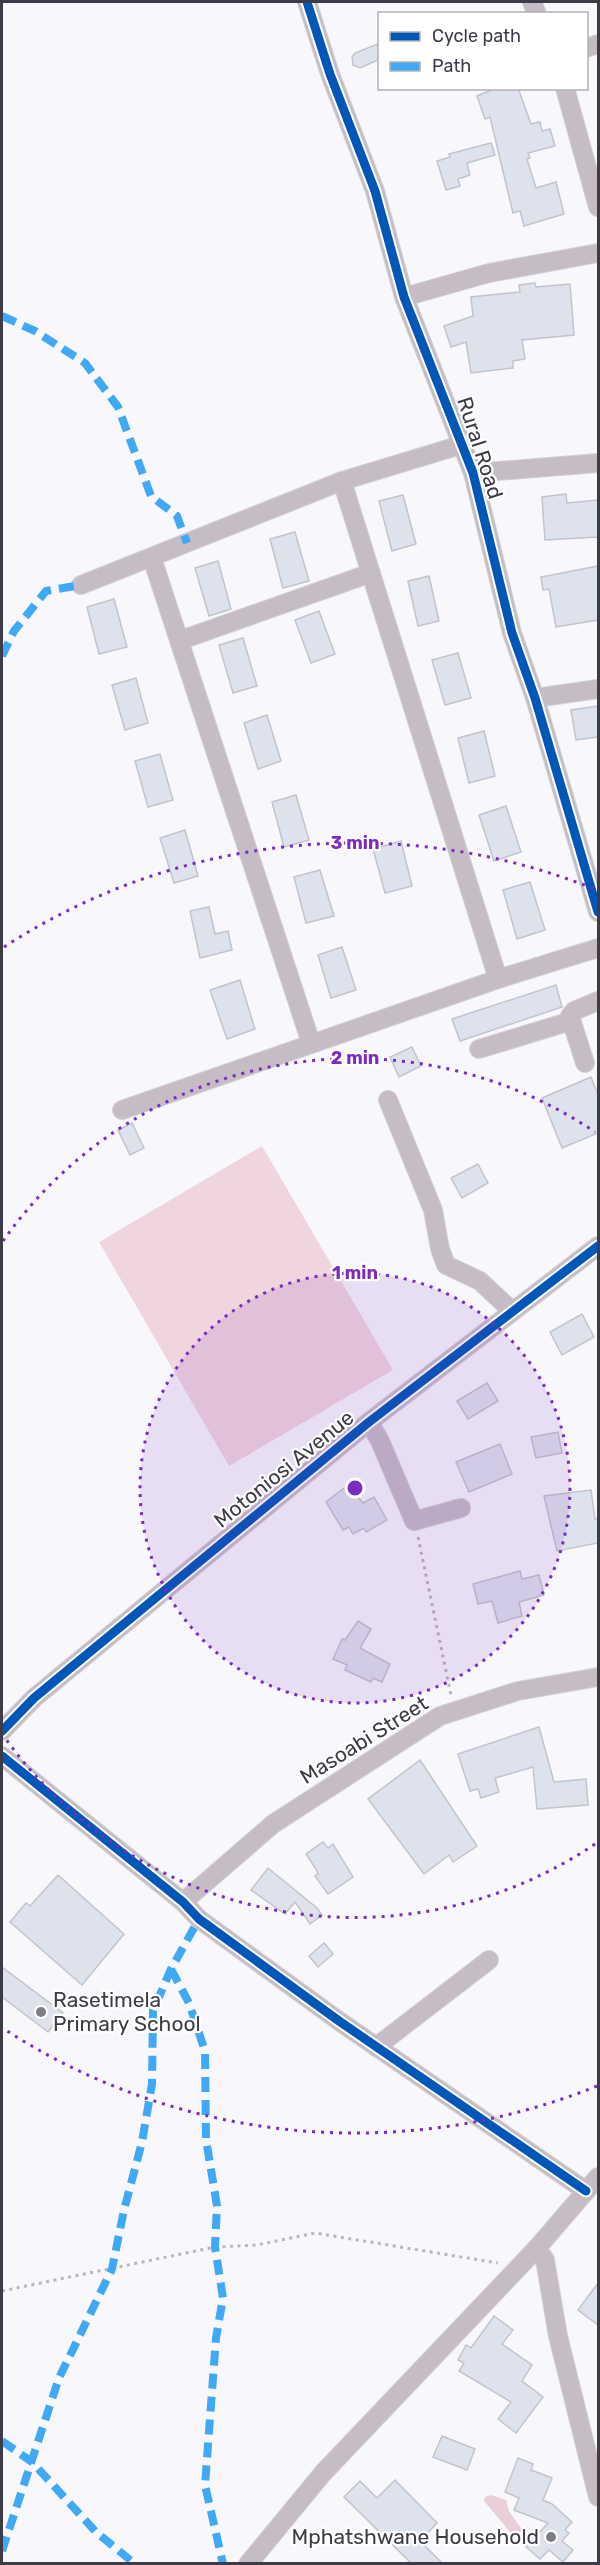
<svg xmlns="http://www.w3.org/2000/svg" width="600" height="2565" viewBox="0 0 600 2565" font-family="Rubik,sans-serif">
  <rect width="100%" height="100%" fill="#f8f7fb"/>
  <path fill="#efd5de" d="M262 1146 393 1370 229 1466 99 1242Z"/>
  <path fill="#ebcfd8" d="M491 2495 506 2500 509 2511 521 2528V2535L510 2532 484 2501 485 2497Z"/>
  <g fill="#dee2ec" stroke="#c2c4cb" stroke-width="1.5">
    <path d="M380 43V59L360 68 353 65 352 57 355 53Z"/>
    <path d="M496 88H518L531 124 540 122 542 131 550 129 555 146 528 153 530 158 527 159 536 188 556 182 564 214 524 226 520 211 513 213 490 117 485 119 477 96Z"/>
    <path d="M491 143 495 155 467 163 470 175 458 179 460 186 446 190 437 161 450 157 449 154Z"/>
    <path d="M535 283 536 287 570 284 574 335 522 340 525 359 513 361V368L471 373 466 342 451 347 444 326 473 316 471 297 520 292 519 285Z"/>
    <path d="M566 494 567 503 598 500V537L545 540 542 497Z"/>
    <path d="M403 495 416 544 392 551 379 501Z"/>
    <path d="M295 532 309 581 283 588 270 539Z"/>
    <path d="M218 561 231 609 209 616 195 568Z"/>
    <path d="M598 566V620L556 627 549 589 543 590 541 577Z"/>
    <path d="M429 576 439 621 418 626 408 581Z"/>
    <path d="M114 599 127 647 99 654 87 607Z"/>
    <path d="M319 611 335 654 311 663 295 620Z"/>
    <path d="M243 638 257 686 233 693 219 645Z"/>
    <path d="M458 653 471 698 445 705 432 660Z"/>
    <path d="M136 678 148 723 125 730 112 685Z"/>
    <path d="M598 706V737L576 740 571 710Z"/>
    <path d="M267 715 281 761 258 769 244 723Z"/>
    <path d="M484 731 495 776 469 783 458 738Z"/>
    <path d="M160 754 173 800 148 807 135 761Z"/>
    <path d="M296 795 309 840 284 847 272 802Z"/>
    <path d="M506 806 521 852 494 861 479 815Z"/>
    <path d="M185 830 198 876 174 883 160 838Z"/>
    <path d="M401 841 412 886 385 893 373 849Z"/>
    <path d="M320 870 334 916 306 923 294 877Z"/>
    <path d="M530 882 545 930 517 939 503 890Z"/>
    <path d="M209 907 215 934 228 931 232 950 200 958 190 911Z"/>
    <path d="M342 947 356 990 331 998 318 955Z"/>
    <path d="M240 980 255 1029 227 1039 210 990Z"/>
    <path d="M556 985 562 1007 460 1041 452 1019Z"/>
    <path d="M412 1047 421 1066 399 1077 390 1057Z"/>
    <path d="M591 1077 598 1095V1133L562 1148 542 1098Z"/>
    <path d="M132 1123 144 1148 130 1155 118 1130Z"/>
    <path d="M478 1164 488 1183 462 1198 451 1178Z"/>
    <path d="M582 1314 594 1337 562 1355 550 1332Z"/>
    <path d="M487 1383 498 1401 468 1419 457 1401Z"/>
    <path d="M558 1432 562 1453 536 1458 531 1437Z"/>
    <path d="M500 1444 512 1474 469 1492 456 1462Z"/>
    <path d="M348 1485 363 1503 374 1497 387 1520 366 1532 364 1528 353 1534 349 1527 343 1530 326 1502Z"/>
    <path d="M591 1490 595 1519 598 1518V1543L557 1551 544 1496Z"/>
    <path d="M520 1571 522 1579 539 1575 544 1595 519 1602 522 1616 498 1623 492 1601 478 1604 473 1584Z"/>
    <path d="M358 1621 371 1629 360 1648 390 1664 382 1682 373 1678 371 1682 345 1670 347 1665 333 1659 342 1639 345 1640Z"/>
    <path d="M539 1727 554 1782 586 1779 588 1805 537 1809 533 1767 495 1778 499 1792 481 1798 478 1789 470 1791 458 1754Z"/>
    <path d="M420 1760 477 1846 453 1862 449 1855 424 1874 368 1799Z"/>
    <path d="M323 1842 328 1848 333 1844 353 1877 328 1894 315 1876 318 1874 316 1869 306 1854Z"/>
    <path d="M268 1868 317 1908 322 1915 310 1924 295 1902 285 1914 251 1890Z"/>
    <path d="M58 1875 124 1934 82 1985 10 1922 26 1903 30 1906Z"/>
    <path d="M324 1943 333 1954 318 1967 309 1956Z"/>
    <path d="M2 1967 63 2013 48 2032 2 1997Z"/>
    <path d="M598 2283V2325L578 2310Z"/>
    <path d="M494 2316 513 2330 502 2344 532 2365 522 2381 543 2397 516 2433 498 2419 511 2402 459 2371 464 2363 458 2360 466 2345 471 2348Z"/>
    <path d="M442 2436 475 2449 467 2470 433 2457Z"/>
    <path d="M518 2458 533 2464 531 2470 552 2478 543 2500 552 2504 572 2522 565 2530 569 2533 562 2541 573 2550 563 2562 549 2550 540 2559 526 2547 548 2523 514 2510 519 2498 505 2492Z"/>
    <path d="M395 2480 437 2523 420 2541 443 2564H412L344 2497 360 2481 377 2498Z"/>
  </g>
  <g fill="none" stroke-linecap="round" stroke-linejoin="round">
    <defs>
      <g id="minor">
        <path d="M307 2 330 74 375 191 404 297 473 473 512 633 535 698 598 912"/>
        <path d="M532 2 537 14"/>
        <path d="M586 48 598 44"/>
        <path d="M565 88 598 207"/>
        <path d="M404 297 489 273 598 253"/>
        <path d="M473 473 598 463"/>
        <path d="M342 481 498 979"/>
        <path d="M152 558 311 1043"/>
        <path d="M81 585 342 481 464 444"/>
        <path d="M181 640 371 573"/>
        <path d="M535 698 598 689"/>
        <path d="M479 1049 571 1021"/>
        <path d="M585 1063 570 1016 574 1011 598 1001"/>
        <path d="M388 1100 433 1210 440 1249 446 1265 480 1281 512 1311"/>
        <path d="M122 1110 498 979 598 948"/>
        <path d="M369 1422 380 1441 414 1521 461 1508"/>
        <path d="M2 1731 34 1698 369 1422 598 1246"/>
        <path d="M2 1756 183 1902 199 1919 339 2021 586 2191"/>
        <path d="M183 1902 273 1824 440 1716 518 1691 598 1677"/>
        <path d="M376 2047 489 1960"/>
        <path d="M537 2248 545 2260 558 2336 598 2497"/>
        <path d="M248 2564 323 2473 537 2248 598 2177"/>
      </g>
    </defs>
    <use href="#minor" stroke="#d3d2d6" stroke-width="20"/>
    <g stroke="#bbb5bc" stroke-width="3" stroke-dasharray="3 4.5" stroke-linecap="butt">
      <path d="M418 1537 451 1695"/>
      <path d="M2 2291 215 2247 257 2245 315 2233 498 2263"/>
    </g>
    <use href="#minor" stroke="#c5bcc5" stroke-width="18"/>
    <g stroke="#3fa9f5" stroke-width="8" stroke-dasharray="15 8" stroke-linecap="butt">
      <path d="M2 316 35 331 85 363 118 407 151 496 177 516 187 543"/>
      <path d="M2 656 14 631 46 591 81 585"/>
      <path d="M171 1969 189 2003 205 2051 206 2139 217 2206 215 2247 223 2298 216 2338 205 2485 223 2564"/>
      <path d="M2 2441 32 2462 96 2532 135 2564"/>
      <path d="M2 2551 59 2378 112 2269 124 2210 142 2142 152 2084 153 2011 171 1969 199 1919"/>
    </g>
    <defs>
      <g id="cycleway">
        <path d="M307 2 330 74 375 191 404 297 473 473 512 633 535 698 598 912"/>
        <path d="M2 1731 34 1698 369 1422 598 1246"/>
        <path d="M2 1756 183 1902 199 1919 339 2021 586 2191"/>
      </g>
    </defs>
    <use href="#cycleway" stroke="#fff" stroke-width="13"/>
    <use href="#cycleway" stroke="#0057b8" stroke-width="9"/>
  </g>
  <circle cx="355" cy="1488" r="215" fill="#7b2cbf" fill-opacity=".12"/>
  <g fill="none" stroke="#7b2cbf" stroke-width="3" stroke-dasharray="3 6">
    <circle cx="355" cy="1488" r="215"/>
    <path d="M595 1844A430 430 0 0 1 3 1735M3 1241A430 430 0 0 1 595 1132"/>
    <path d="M597 2086A645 645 0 0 1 4 2029M4 947A645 645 0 0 1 597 890"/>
  </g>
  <g fill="#7e7d87" stroke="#fff" stroke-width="2">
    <circle cx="41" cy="2012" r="6"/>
    <circle cx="551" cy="2537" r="6"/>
  </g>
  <g text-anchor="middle" stroke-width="4.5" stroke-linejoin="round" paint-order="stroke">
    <g font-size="21" fill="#3d3b48" stroke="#fff">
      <text transform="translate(480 448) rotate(72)" y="7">Rural Road</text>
      <text transform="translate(284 1469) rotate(-39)" y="7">Motoniosi Avenue</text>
      <text transform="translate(364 1740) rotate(-32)" y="7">Masoabi Street</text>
    </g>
    <g font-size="21" fill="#3d3b48" stroke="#fff" text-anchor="start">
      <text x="53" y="2007">Rasetimela<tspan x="53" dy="24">Primary School</tspan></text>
      <text x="539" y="2544" text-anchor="end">Mphatshwane Household</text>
    </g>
  </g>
  <circle cx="355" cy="1488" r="9" fill="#7b2cbf" stroke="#fff" stroke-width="3"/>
  <g font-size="18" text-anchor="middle" font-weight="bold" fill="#7b2cbf" stroke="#fff" stroke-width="4.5" stroke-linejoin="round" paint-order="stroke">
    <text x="355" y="849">3 min</text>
    <text x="355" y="1064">2 min</text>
    <text x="355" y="1279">1 min</text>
  </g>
  <rect width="600" height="2565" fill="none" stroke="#3d3b48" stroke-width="6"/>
  <rect x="378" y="12" width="210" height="78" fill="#ffffff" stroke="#b1b1b6" stroke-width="1.5"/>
  <rect x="390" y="32" width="30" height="9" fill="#0057b8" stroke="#b1b1b6" stroke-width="1.5"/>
  <text x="432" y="42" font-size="18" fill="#3d3b48">Cycle path</text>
  <rect x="390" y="62" width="30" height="9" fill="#3fa9f5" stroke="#b1b1b6" stroke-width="1.5"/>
  <text x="432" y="72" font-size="18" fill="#3d3b48">Path</text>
</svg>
